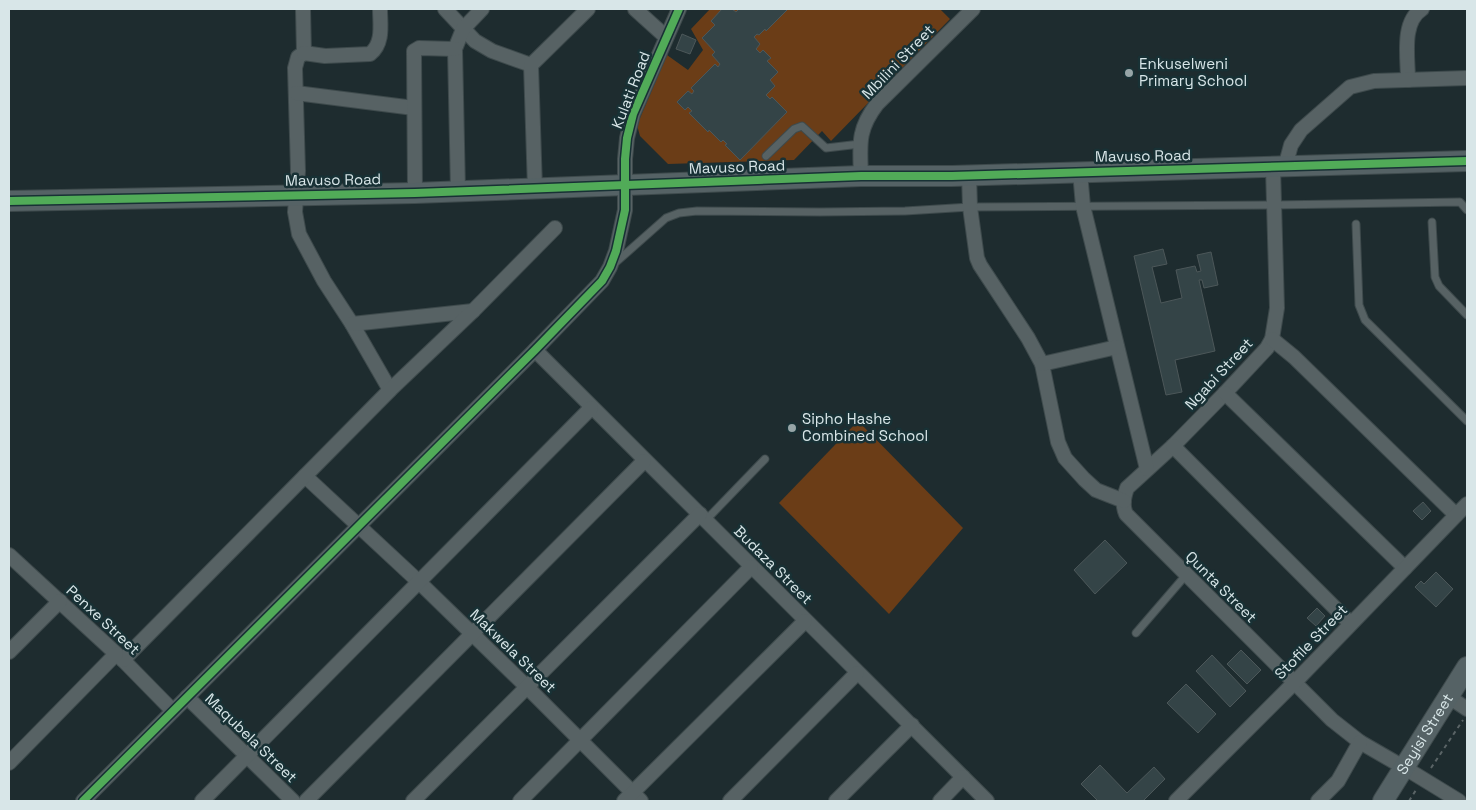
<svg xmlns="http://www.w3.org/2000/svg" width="1476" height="810" viewBox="0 0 1476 810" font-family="'Space Grotesk',sans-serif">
  <rect width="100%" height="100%" fill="#1e2c2f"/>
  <g fill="#6b3d17">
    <path d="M710 9H940L950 19 831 141 822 131 794 160 668 164 640 136 637 125 667 55 688 70 703 50 691 29Z"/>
    <path d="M858 421 963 528 889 614 779 503Z"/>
  </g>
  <g fill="#344447" stroke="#4c5759">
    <path d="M722 9H732L736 12 739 9H788L766 31 765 29 759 35 757 34 754 37 760 44 756 49 760 53 763 50 771 58 767 61 778 72 770 80 775 86 766 95 770 99 772 97 787 112 740 160 725 145 727 144 723 140 721 142 709 130 708 132 689 113 692 111 688 107 685 110 677 102 688 91 692 94 694 91 691 88 715 64 718 67 720 64 712 55 715 52 702 38 715 25 711 21Z"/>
    <path d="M682 34 696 40 690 54 676 49Z"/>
    <path d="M1163 249 1167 264 1152 267 1161 303 1182 298 1176 270 1195 266 1197 272 1201 271 1197 255 1211 252 1218 285 1204 288 1202 280H1199L1215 351 1175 360 1182 392 1166 395 1134 256Z"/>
    <path d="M1423 502 1431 511 1422 520 1413 511Z"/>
    <path d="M1105 540 1127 563 1095 594 1074 570Z"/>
    <path d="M1436 572 1453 589 1436 607 1415 587 1421 581 1424 584Z"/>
    <path d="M1317 608 1325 616 1316 626 1307 618Z"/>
    <path d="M1241 650 1261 670 1247 684 1227 664Z"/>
    <path d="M1212 655 1246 691 1230 707 1196 671Z"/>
    <path d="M1186 684 1216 714 1198 733 1167 703Z"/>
    <path d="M1100 765 1127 793 1154 767 1165 779 1143 801H1098L1081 784Z"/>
  </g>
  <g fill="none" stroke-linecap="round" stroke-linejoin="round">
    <defs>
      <g id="lane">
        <path d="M766 156 794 129 802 126 826 148 860 144"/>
        <path d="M1432 222 1435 277 1439 286 1467 315"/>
        <path d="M1356 224 1359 305 1365 320 1467 421"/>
        <path d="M614 264 666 218 679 213 697 211 820 212 905 211 970 207 1274 205 1460 202 1467 210"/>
        <path d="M706 520 765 459"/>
        <path d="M1136 633 1186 575"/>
      </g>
      <g id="street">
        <path d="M303 9 304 53"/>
        <path d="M445 9 475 41 492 51 531 65"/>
        <path d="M635 9 666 37"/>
        <path d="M304 53 298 57 295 68 298 171 295 212 299 234 324 281 352 324 390 390"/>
        <path d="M304 53 325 56 370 54C384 43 380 24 380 9"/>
        <path d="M1408 80C1408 58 1401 22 1422 9"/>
        <path d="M296 93 414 108"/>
        <path d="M1285 167 1291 145 1301 130 1350 87 1374 81 1467 78"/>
        <path d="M1273 168 1277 308 1272 339 1267 348 1225 393 1173 446 1127 488C1124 497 1122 505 1126 514L1332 720 1360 742 1405 768 1459 801"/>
        <path d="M1080 172 1083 206 1147 469"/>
        <path d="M969 175 970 207 977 258 980 265 1028 338 1042 364 1058 442 1065 458 1084 479 1096 490 1124 501"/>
        <path d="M861 176C860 145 857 130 877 104L973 9"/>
        <path d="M535 189 531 65 588 9"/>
        <path d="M458 191 455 49 463 29 482 9"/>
        <path d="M415 193 414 51 419 48 455 49"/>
        <path d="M352 324 473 311"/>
        <path d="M1272 339 1294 357 1456 515"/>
        <path d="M535 350 987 801"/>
        <path d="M1042 364 1117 347"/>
        <path d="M1225 393 1405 568"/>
        <path d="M1173 446 1350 623"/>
        <path d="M305 476 419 582 527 687 641 801"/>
        <path d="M9 555 123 660 173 711"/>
        <path d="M9 652 60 601"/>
        <path d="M123 660 390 390 473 311 555 228"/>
        <path d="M187 697 293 801"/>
        <path d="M1449 697 1467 709"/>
        <path d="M9 763 116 654"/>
        <path d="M83 801 535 350 602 281 610 267 616 251 625 210V159L627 138 633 114 679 9"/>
        <path d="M202 801 591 408"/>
        <path d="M306 801 644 461"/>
        <path d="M413 801 700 514"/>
        <path d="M520 801 751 567"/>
        <path d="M624 801 805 621"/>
        <path d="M730 801 857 673"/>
        <path d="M836 801 912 725"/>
        <path d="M940 801 963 777"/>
        <path d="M1176 801 1294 683 1467 504"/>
        <path d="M1318 801 1338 781 1360 742"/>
      </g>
      <g id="secondary">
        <path d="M9 201 415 193 861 176H952L1467 161"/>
        <path id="s1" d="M1383 801 1467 667"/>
      </g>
    </defs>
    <use href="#lane" stroke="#3e4a4c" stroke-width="9"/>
    <use href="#street" stroke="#3e4a4c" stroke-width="16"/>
    <use href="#secondary" stroke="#3e4a4c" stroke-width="22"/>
    <g stroke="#5a6466" stroke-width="2" stroke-dasharray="4 4" stroke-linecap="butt">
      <path d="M1431 768 1463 720"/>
      <path d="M1409 801 1416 790"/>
    </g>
    <use href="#lane" stroke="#576264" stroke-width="7"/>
    <use href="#street" stroke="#576264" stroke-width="14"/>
    <use href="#secondary" stroke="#556265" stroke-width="20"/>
    <defs>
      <g id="cycleway">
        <path d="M9 201 415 193 861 176H952L1467 161"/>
        <path d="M83 801 535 350 602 281 610 267 616 251 625 210V159L627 138 633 114 679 9"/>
      </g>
    </defs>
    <use href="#cycleway" stroke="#183135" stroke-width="11"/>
    <use href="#cycleway" stroke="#51ab58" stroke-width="8"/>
  </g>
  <g fill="#97a5a7" stroke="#183135" stroke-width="2">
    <circle cx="1129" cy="73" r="5"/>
    <circle cx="792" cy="428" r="5"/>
  </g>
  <g text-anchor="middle" stroke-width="5" stroke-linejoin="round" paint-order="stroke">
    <g font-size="15" fill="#d8e6e8" stroke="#183135">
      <text transform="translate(898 62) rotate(-46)" y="5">Mbilini Street</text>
      <text transform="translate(631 90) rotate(-69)" y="5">Kulati Road</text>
      <text transform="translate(1143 156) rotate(-1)" y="5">Mavuso Road</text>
      <text transform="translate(737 167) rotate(-2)" y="5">Mavuso Road</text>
      <text transform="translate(333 180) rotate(-1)" y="5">Mavuso Road</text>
      <text transform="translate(1219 374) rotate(-47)" y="5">Ngabi Street</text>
      <text transform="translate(773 565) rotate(45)" y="5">Budaza Street</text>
      <text transform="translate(1221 587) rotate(45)" y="5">Qunta Street</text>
      <text transform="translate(103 620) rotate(43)" y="5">Penxe Street</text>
      <text transform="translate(1311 642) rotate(-46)" y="5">Stofile Street</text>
      <text transform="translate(513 651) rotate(44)" y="5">Makwela Street</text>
      <text dy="5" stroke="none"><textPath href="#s1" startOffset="79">Seyisi Street</textPath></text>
      <text transform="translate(251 738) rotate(44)" y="5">Maqubela Street</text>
    </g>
    <g font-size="15" fill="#d8e6e8" stroke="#183135" text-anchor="start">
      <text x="1139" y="69">Enkuselweni<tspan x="1139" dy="17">Primary School</tspan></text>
      <text x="802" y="424">Sipho Hashe<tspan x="802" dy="17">Combined School</tspan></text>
    </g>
  </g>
  <rect width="1476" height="810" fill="none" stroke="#d8e6e8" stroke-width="20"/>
</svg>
